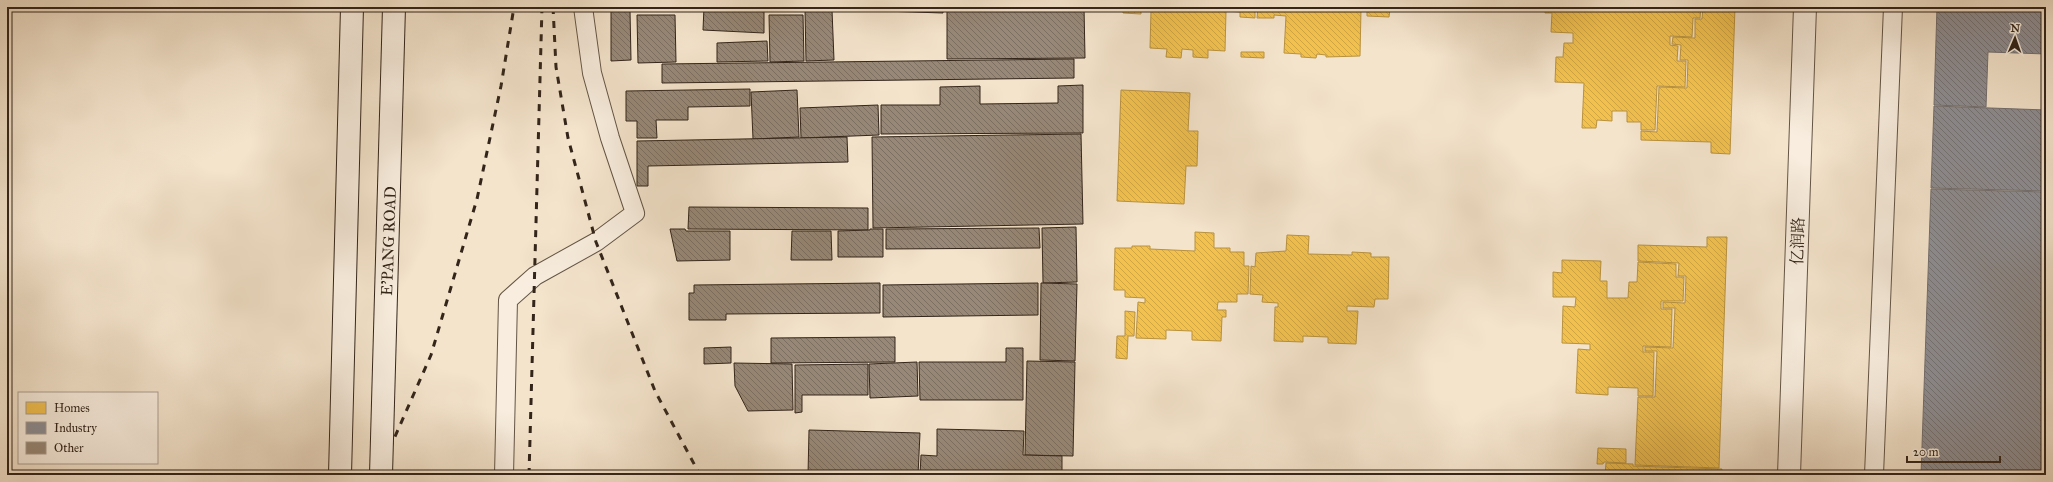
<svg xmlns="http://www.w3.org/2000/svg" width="2053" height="482" viewBox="0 0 2053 482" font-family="'IM FELL Great Primer','Noto Serif SC',serif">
  <defs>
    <pattern id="homes-back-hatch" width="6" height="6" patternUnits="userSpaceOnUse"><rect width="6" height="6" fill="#f2c14e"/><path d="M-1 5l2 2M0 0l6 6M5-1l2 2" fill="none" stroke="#d0a644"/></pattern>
    <pattern id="industry-back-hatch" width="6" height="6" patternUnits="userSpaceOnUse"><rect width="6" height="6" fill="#8d8d92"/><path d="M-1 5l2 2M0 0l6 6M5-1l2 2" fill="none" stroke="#747376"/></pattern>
    <pattern id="building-back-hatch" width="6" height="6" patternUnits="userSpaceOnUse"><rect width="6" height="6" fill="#978877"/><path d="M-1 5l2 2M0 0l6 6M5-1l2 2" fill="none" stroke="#7c6f61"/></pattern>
  </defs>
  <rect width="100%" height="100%" fill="#f4e4cc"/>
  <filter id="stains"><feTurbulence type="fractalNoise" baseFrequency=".005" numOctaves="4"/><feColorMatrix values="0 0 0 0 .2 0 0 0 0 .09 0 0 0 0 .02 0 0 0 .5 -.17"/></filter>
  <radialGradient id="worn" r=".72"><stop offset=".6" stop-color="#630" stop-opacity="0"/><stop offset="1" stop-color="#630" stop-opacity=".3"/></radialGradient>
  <g fill="url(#homes-back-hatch)" stroke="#b9923e">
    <path d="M1123 7H1255V18L1240 17V12L1226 11 1225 51 1208 50V58L1193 57V50L1182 49 1181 58 1166 57 1167 49 1150 48 1151 11H1141V14L1123 13Z"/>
    <path d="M1258 7H1406V9H1390L1389 17 1367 16V9H1361L1360 56 1326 57V55L1317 54 1316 58 1301 57V54L1284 53 1286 16 1274 15V18H1257Z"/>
    <path d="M1545 7H1701L1700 18H1693L1692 37 1670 36V45L1678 46 1677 61H1686L1685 87 1657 86 1655 130H1641V122H1627V111H1612V121L1597 120 1596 128H1582L1584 83 1555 82 1556 57H1563L1564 43H1573V33L1551 32 1552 13H1545Z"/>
    <path d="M1703 7H1735L1730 154 1711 153V142L1641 140V131L1657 132 1659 87 1687 88 1688 60H1680L1681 45 1672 44 1673 37 1695 38V19H1702Z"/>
    <path d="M1241 52H1264V58L1241 57Z"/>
    <path d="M1121 90 1190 93 1188 131H1198L1197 166H1186L1184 204 1117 201Z"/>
    <path d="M1195 232 1214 233V248H1230V252H1244V266H1249L1248 294H1237V302H1218L1217 310H1226V317H1222L1221 341 1192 340V331L1166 330V339L1136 338 1138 302 1145 303V298L1125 297V290H1114L1115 248H1132V246H1150V249L1195 251Z"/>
    <path d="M1287 235 1309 236 1308 254 1352 255V252L1371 253V257H1389L1388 299H1375L1374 307 1347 306V311H1358L1356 344 1328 343V337L1303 336V342L1274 341 1275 307H1278V303L1262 302 1263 295 1250 294 1251 266 1255 267 1256 253 1286 251Z"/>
    <path d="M1707 237H1727L1719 468 1635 465 1638 397H1655L1657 351H1645V347L1673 348 1675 308H1663V302L1685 303 1686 276H1678L1679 263 1638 261V245L1707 247Z"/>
    <path d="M1562 260 1601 261 1600 281H1607V298H1628L1629 282H1637L1638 262 1676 264V277H1684L1683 301H1661V309H1672L1671 347 1643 346V352H1654L1653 396H1638V388L1608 387V395L1576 393 1578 349 1590 350V344L1562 343 1563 306 1575 307 1576 297H1553V272L1562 273Z"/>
    <path d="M1125 311 1135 312 1134 336H1128L1127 359 1116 358 1117 336H1125Z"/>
    <path d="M1598 448 1626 449V463L1604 462 1603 464H1597Z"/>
    <path d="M1606 463 1633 464V466L1722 469 1721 475H1605Z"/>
  </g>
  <g fill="url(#industry-back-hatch)" stroke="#726e6e">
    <path d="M1937 7H2046V54L1988 52 1986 107 1934 105Z"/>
    <path d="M1934 106 2046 110V191L1931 188Z"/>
    <path d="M1931 189 2046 192V475H1921Z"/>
  </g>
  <g fill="url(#building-back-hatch)" stroke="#33251a">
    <path d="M704 7H764V33L703 30Z"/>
    <path d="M883 7H943V13L883 11Z"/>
    <path d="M947 7H1084L1085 58 947 59Z"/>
    <path d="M805 10H832L834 60 806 61Z"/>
    <path d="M611 11H630L631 60 611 61Z"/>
    <path d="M637 15H675L676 62 638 63Z"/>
    <path d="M769 15H803L804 61 770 62Z"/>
    <path d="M767 41 768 61 717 62V43Z"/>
    <path d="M1074 59V78L662 83V64Z"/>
    <path d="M1083 85V133L881 134V105H940V87L980 86V104L1058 103V86Z"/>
    <path d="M750 89V106L688 107V120H656L657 138H637V121H626V91Z"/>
    <path d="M797 90 799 137 753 139 751 92Z"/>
    <path d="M878 105 879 135 801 138 800 108Z"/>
    <path d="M1081 134 1083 224 873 228 872 137Z"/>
    <path d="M847 137 848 162 648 166V186H637V141Z"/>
    <path d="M689 207 868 208V230L688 229Z"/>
    <path d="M1076 227 1077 282 1043 283 1042 228Z"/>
    <path d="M1039 228 1040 248 886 249V229Z"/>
    <path d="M670 229H685L686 231H730V260L677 261Z"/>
    <path d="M870 229H883V257H838V231L870 230Z"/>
    <path d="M792 231H831L832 260H791Z"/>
    <path d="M880 283V313L726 314V320H689V293H694V285Z"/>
    <path d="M1038 283V315L883 317V285Z"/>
    <path d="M1041 283 1077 284 1075 361 1040 360Z"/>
    <path d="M895 337V362L771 363V338Z"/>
    <path d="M731 347V363L704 364V348Z"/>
    <path d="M1006 348H1023V400H920L919 362H1006Z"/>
    <path d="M1027 361 1075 362 1073 456 1025 455Z"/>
    <path d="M917 362 918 396 870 398 869 364Z"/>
    <path d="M734 363 792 364 793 410 748 411 735 386Z"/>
    <path d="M868 364V395H802V412L795 413V365Z"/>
    <path d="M937 429 1024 431 1023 455 1062 456V475H920L921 455 937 456Z"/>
    <path d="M809 430 920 433 918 475H808Z"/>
  </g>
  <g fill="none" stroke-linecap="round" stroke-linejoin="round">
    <defs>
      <g id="service">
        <path d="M504 475 508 300 535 276 596 242 635 213 610 138 592 73 583 7"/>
        <path d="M1874 475 1893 7"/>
      </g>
      <path id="tertiary" d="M1789 475 1805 7"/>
      <path id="secondary" d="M340 475 352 7"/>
    </defs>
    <use href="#service" stroke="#635546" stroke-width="20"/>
    <use href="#tertiary" stroke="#635546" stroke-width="24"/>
    <use href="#secondary" stroke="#33251a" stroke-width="24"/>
    <use href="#service" stroke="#f8edde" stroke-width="18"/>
    <use href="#tertiary" stroke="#f8edde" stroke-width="22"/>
    <use href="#secondary" stroke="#f8edde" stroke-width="22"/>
    <g stroke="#33251a" stroke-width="3" stroke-dasharray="7 7" stroke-linecap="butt">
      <path d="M553 7 556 67 568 138 596 242 655 391 700 475"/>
      <path d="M378 475 431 355 477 199 501 86 514 7"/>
      <path d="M529 475 542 7"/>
    </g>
    <defs>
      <path id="secondary-bridge" d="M381 475 394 7"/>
    </defs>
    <use href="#secondary-bridge" stroke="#33251a" stroke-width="24" stroke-linecap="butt"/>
    <use href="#secondary-bridge" stroke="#f8edde" stroke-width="22"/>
  </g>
  <g text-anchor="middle" stroke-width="4" stroke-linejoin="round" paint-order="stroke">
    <g font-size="16" fill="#33251a" stroke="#f8edde">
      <text transform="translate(388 241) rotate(-88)" y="6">E'PANG ROAD</text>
      <text transform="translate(1797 241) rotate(-88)" y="6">亿润路</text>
    </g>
  </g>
  <rect width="2053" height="482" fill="none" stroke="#f4e4cc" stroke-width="24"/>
  <rect x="8" y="8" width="2037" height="466" fill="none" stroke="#33251a" stroke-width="2"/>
  <rect x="12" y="12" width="2029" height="458" fill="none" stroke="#33251a"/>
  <rect x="18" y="392" width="140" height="72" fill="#f8edde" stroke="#a99d90"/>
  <rect x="26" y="402" width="20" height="12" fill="#f2c14e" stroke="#a99d90"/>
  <text x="54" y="412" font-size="12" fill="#33251a">Homes</text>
  <rect x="26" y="422" width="20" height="12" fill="#8d8d92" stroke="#a99d90"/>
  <text x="54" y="432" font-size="12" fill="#33251a">Industry</text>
  <rect x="26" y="442" width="20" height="12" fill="#978877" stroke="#a99d90"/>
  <text x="54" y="452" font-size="12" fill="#33251a">Other</text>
  <g transform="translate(2015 38) rotate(2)" stroke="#f8edde" stroke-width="3" paint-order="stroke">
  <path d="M0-3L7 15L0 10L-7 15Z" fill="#33251a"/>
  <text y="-6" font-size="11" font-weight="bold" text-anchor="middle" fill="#33251a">N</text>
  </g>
  <path d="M1907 456v6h93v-6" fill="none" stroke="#33251a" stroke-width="2"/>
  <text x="1913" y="456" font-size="12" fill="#33251a" stroke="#f8edde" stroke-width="3" paint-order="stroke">20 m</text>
  <rect width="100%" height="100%" filter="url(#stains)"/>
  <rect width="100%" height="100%" fill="url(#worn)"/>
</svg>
